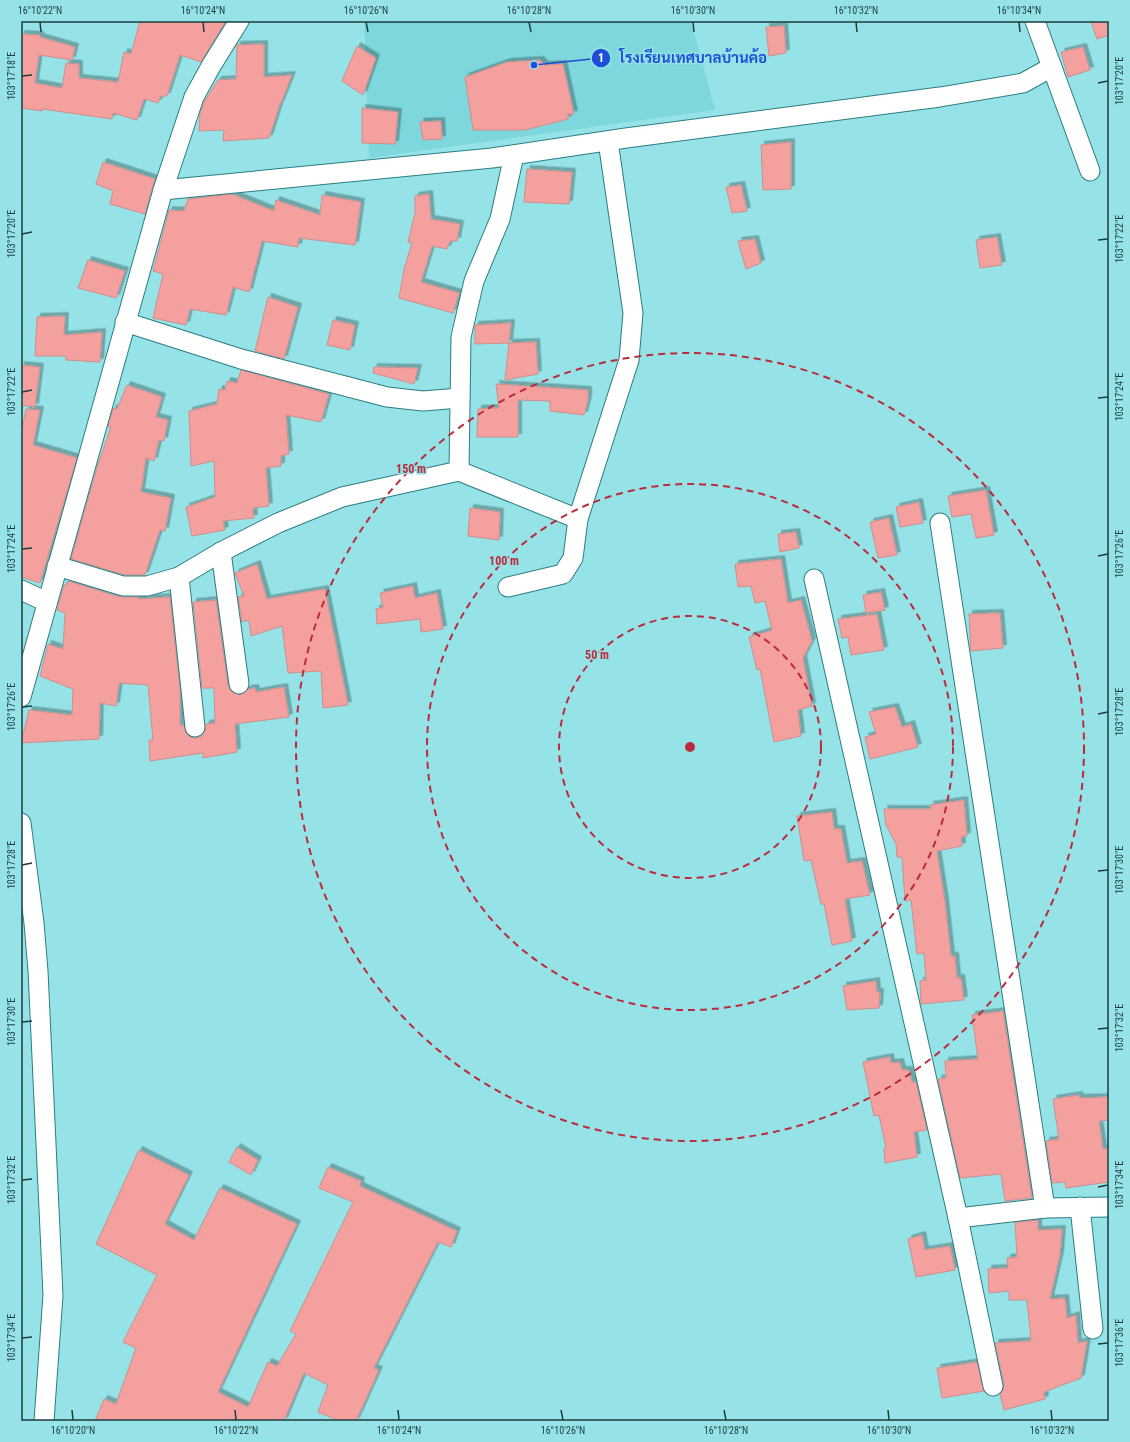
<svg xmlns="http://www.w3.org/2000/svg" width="1130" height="1442" viewBox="0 0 1130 1442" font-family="'Roboto Condensed',Sarabun,sans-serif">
  <defs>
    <filter id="shadow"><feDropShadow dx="3.5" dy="-3.5" stdDeviation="0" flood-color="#0004"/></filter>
  </defs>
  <rect width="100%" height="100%" fill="#95e3e7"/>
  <path fill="#7dd7dc" d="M364 21H691L715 110 369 158Z"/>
  <g fill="#f4a09f" stroke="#cd8e8d" filter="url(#shadow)">
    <path d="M140 21H226L201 62 180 55 167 96H161L158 103 144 99 137 120 113 113 112 119 42 109V111L21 108V34L40 35V37L75 47 72 60 39 55 35 83 62 88 66 63 79 64V78L118 82 124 52 131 54Z"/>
    <path d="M1091 21H1109V35L1097 39Z"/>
    <path d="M784 26 786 53 769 56 766 27Z"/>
    <path d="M264 44V77L292 75 281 103 280 104 269 138 223 141 224 130 199 131 200 113 204 102 218 80 236 79 237 45Z"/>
    <path d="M357 46 376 58 363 95 342 81Z"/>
    <path d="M1083 47 1090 70 1068 77 1061 52Z"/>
    <path d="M540 60 545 65 563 64 574 114H568V119L525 130H473L465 77 507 62Z"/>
    <path d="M362 108 398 112 395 144 362 143Z"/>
    <path d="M441 121 442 139 423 140 420 122Z"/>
    <path d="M791 142V189L763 190 761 145Z"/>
    <path d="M103 162 155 179 145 214 110 204 113 191 96 184Z"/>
    <path d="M527 169 572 172 569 204 524 202Z"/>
    <path d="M741 185 747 211 732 213 726 187Z"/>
    <path d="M232 194 274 211 276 200 320 215 322 195 361 202 355 245 299 238 298 247 262 241 249 292 233 287 226 315 190 309 186 325 153 318 163 274 153 271 169 210 184 211 188 199Z"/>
    <path d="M429 194 431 219 460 224 457 241H450L447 249 432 246 421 282 459 293 453 313 399 298 404 269 412 243 408 242 415 213V196Z"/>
    <path d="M997 237 1002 265 980 268 976 240Z"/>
    <path d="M755 239 761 263 746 269 738 241Z"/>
    <path d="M88 260 125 271 116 298 78 288Z"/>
    <path d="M268 297 298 307 284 359 255 351Z"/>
    <path d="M65 316 64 335 102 332 100 362 66 360V356H35L37 317Z"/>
    <path d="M333 320 355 325 350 350 327 345Z"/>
    <path d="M511 323 509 343 475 344V325Z"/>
    <path d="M536 342 538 374 505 380 509 343Z"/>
    <path d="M21 365 40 367 35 407 21 405Z"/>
    <path d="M374 367 418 368 414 384 373 373Z"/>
    <path d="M241 370 329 394 321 422 286 415 289 454 281 456V466L266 468 269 506 253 508 254 518 223 521 225 530 192 536 186 507 215 497 214 461 191 466 189 411 217 404 219 389 225 390 227 381 237 383Z"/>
    <path d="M496 384 588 390V400L584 415 550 411V401L518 400V437H477L478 409 499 408Z"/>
    <path d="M127 385 162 397 156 417 168 420 164 441 159 440 154 461 146 458 141 492 171 498 165 531 160 530 145 575H125L71 559 98 464 111 427H108L113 408 117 409Z"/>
    <path d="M26 409 40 410 33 445 77 458 40 583 21 577V433Z"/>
    <path d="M986 490 994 535 976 538 971 514 952 517 948 496Z"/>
    <path d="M919 502 923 523 900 527 896 507Z"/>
    <path d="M470 508 500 512 499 540 468 536Z"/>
    <path d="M889 518 897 555 878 558 870 522Z"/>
    <path d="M796 532 799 548 780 552 778 534Z"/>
    <path d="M781 559 788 603 801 600 812 641 803 658 812 706 798 710 801 736 774 742 760 669 757 670 749 637 772 630 765 601 755 603 751 586 738 587 735 564Z"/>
    <path d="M257 564 267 599 325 589 348 705 323 708 321 671 288 673 282 626 251 636 249 620 242 622 238 597 244 596 235 573Z"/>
    <path d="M68 581 120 597H139L138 599 170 597 180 688V725H184L186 733 190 737 196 738 201 736 205 731 206 724 215 723 214 688H202L193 602 216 600 228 685 231 691 240 695 248 689 255 688 256 692 284 687 289 717 235 724 237 752 203 758V753L150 761 149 740H153L148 685 119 683 116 706 100 703 99 739 21 743 29 710 72 715 73 689 40 676 48 644 63 649 65 613 57 610 64 585H67Z"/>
    <path d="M413 586 415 598 437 593 443 629 421 632 420 619 377 624 376 609 383 607 380 593Z"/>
    <path d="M881 592 885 610 866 613 863 595Z"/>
    <path d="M1000 613 1003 648 971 651 969 614Z"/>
    <path d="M877 614 884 650 851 655 848 637 842 638 838 619Z"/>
    <path d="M895 707 902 727 911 724 918 747 870 759 865 737 876 734 869 712Z"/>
    <path d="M964 800 967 836 961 837 962 846 937 851 945 902 951 956H955L957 978H961L964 1000 921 1004 920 981 926 980 924 953 917 954 911 900 905 901 902 857H897L896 844 886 825 884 809H931L930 805Z"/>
    <path d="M832 812 834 829H841L847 863 862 861 870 895 845 899 852 941 832 945 824 904H821L811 860 804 861 797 816Z"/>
    <path d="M876 981 877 992H880L879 1008 847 1010 843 986Z"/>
    <path d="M1003 1011 1032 1198 1005 1201 1001 1174 960 1178 938 1079 946 1078 945 1061 978 1059 972 1015Z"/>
    <path d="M890 1057 891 1063 900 1062 902 1070H909L912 1082H916L927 1130 914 1132 917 1157 885 1163 884 1148H886L879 1115 874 1116 863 1062Z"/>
    <path d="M1079 1095 1080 1098 1109 1097V1120L1099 1121 1103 1149H1109V1182L1066 1188 1065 1182 1052 1183 1046 1141 1059 1139 1053 1099Z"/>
    <path d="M237 1147 258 1160 251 1175 229 1162Z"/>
    <path d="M139 1150 189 1175 165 1224 194 1240 220 1188 297 1224 218 1392 248 1407 268 1362 277 1366 296 1334 290 1331 353 1202 319 1188 328 1167 361 1181 360 1186 457 1231 451 1247 438 1242 374 1368 379 1370 356 1421H339L318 1412 328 1385 304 1373 284 1421H95L104 1399 116 1404 136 1348 123 1342 157 1275 96 1244Z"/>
    <path d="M1038 1220V1230L1062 1229 1060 1255 1050 1299 1065 1298 1067 1318 1076 1315 1078 1343 1087 1341 1081 1378 1044 1392 1045 1399 1004 1410 1000 1394 1003 1390 1004 1384 995 1343 1031 1341 1027 1300H1009V1291L989 1293 988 1269 1008 1268 1007 1258 1017 1257 1015 1222Z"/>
    <path d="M922 1235 925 1250 950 1246 955 1270 916 1277 908 1239Z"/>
    <path d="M977 1362 984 1391 942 1398 937 1368Z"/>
  </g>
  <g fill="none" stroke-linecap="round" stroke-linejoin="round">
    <defs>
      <g id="minor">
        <path d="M1035 21 1090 171"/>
        <path d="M163 190 492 158 626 138 940 97 1023 83 1052 67"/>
        <path d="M125 322 241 359 387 397 423 401 460 398"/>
        <path d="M459 471 578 519"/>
        <path d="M940 523 1045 1208 1109 1207"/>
        <path d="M221 552 239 684"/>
        <path d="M57 566 123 586H147L179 577 221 552 278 523 342 497 459 471 461 337 474 281 500 219 514 155"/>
        <path d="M179 577 195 727"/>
        <path d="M814 579 958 1218 1045 1208"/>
        <path d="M508 587 563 574 573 558 578 519 629 360 633 313 608 141"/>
        <path d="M21 590 47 602"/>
        <path d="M21 697 163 190 194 97 211 66 239 21"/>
        <path d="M21 823 34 923 38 971 53 1295 44 1421"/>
        <path d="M1080 1207 1093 1329"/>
        <path d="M958 1218 993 1386"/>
      </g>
    </defs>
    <use href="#minor" stroke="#2b7d81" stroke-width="21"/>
    <use href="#minor" stroke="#fff" stroke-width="19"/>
  </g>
  <path fill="none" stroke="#1c3d3f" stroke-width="1.5" d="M40 22 41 32M203 22 204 32M366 22 368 32M529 22 531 32M693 22 694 32M856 22 857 32M1019 22 1020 32M22 76 32 75M1098 83 1108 81M22 234 32 232M1098 240 1108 239M22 392 32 390M1098 398 1108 397M22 549 32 548M1098 556 1108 554M22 707 32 706M1098 714 1108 712M22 865 32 863M1098 871 1108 870M22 1022 32 1021M1098 1029 1108 1028M22 1180 32 1179M1098 1187 1108 1185M22 1338 32 1337M1098 1344 1108 1343M72 1410 73 1420M235 1410 236 1420M398 1410 399 1420M561 1410 563 1420M724 1410 726 1420M888 1410 889 1420M1051 1410 1052 1420"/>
  <g fill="none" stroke="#bb2b3b" stroke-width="2" stroke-dasharray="7 5">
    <circle cx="690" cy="747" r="131"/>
    <circle cx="690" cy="747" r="263"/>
    <circle cx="690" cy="747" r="394"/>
  </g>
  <circle cx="690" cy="747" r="6" fill="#bb2b3b" stroke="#95e3e7" stroke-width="2"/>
  <g font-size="12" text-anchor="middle" font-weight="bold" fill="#bb2b3b" stroke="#95e3e7" stroke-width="3" stroke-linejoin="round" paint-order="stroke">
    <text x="411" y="473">150 m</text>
    <text x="504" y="565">100 m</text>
    <text x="597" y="659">50 m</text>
  </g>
  <path fill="none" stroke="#1d4ed8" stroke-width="1.5" d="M534 65L601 58"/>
  <g fill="#1d4ed8" stroke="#95e3e7" stroke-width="1.5">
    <circle cx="534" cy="65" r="4"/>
    <circle cx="601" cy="58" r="10"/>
  </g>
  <g font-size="12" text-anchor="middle" font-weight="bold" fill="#fff">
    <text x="601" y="62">1</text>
  </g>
  <g font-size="15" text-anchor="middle" font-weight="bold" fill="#1d4ed8" stroke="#95e3e7" stroke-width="3" stroke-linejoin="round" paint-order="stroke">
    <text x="693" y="63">โรงเรียนเทศบาลบ้านค้อ</text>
  </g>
  <rect width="1130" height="1442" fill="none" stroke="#95e3e7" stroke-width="44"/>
  <rect x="22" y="22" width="1086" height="1398" fill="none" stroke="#1c3d3f" stroke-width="1.5"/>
  <g font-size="10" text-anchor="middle" fill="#1c3d3f">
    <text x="40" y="14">16°10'22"N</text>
    <text x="203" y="14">16°10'24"N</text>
    <text x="366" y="14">16°10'26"N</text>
    <text x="529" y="14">16°10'28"N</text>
    <text x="693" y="14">16°10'30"N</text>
    <text x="856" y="14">16°10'32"N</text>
    <text x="1019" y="14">16°10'34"N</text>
    <text transform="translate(11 76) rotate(-90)" y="4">103°17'18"E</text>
    <text transform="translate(1119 81) rotate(-90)" y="4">103°17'20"E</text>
    <text transform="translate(11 234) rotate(-90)" y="4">103°17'20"E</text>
    <text transform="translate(1119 239) rotate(-90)" y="4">103°17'22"E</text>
    <text transform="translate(11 392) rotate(-90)" y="4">103°17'22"E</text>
    <text transform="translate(1119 397) rotate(-90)" y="4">103°17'24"E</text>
    <text transform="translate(11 549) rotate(-90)" y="4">103°17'24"E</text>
    <text transform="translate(1119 554) rotate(-90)" y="4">103°17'26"E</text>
    <text transform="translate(11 707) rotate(-90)" y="4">103°17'26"E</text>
    <text transform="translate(1119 712) rotate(-90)" y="4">103°17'28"E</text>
    <text transform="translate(11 865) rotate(-90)" y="4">103°17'28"E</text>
    <text transform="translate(1119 870) rotate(-90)" y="4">103°17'30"E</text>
    <text transform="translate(11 1022) rotate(-90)" y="4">103°17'30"E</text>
    <text transform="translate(1119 1028) rotate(-90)" y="4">103°17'32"E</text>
    <text transform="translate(11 1180) rotate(-90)" y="4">103°17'32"E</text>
    <text transform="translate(1119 1185) rotate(-90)" y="4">103°17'34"E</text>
    <text transform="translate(11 1338) rotate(-90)" y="4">103°17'34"E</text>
    <text transform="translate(1119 1343) rotate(-90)" y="4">103°17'36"E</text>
    <text x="73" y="1434">16°10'20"N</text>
    <text x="236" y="1434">16°10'22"N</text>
    <text x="399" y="1434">16°10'24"N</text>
    <text x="563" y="1434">16°10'26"N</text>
    <text x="726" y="1434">16°10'28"N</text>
    <text x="889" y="1434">16°10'30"N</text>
    <text x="1052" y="1434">16°10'32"N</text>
  </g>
</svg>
